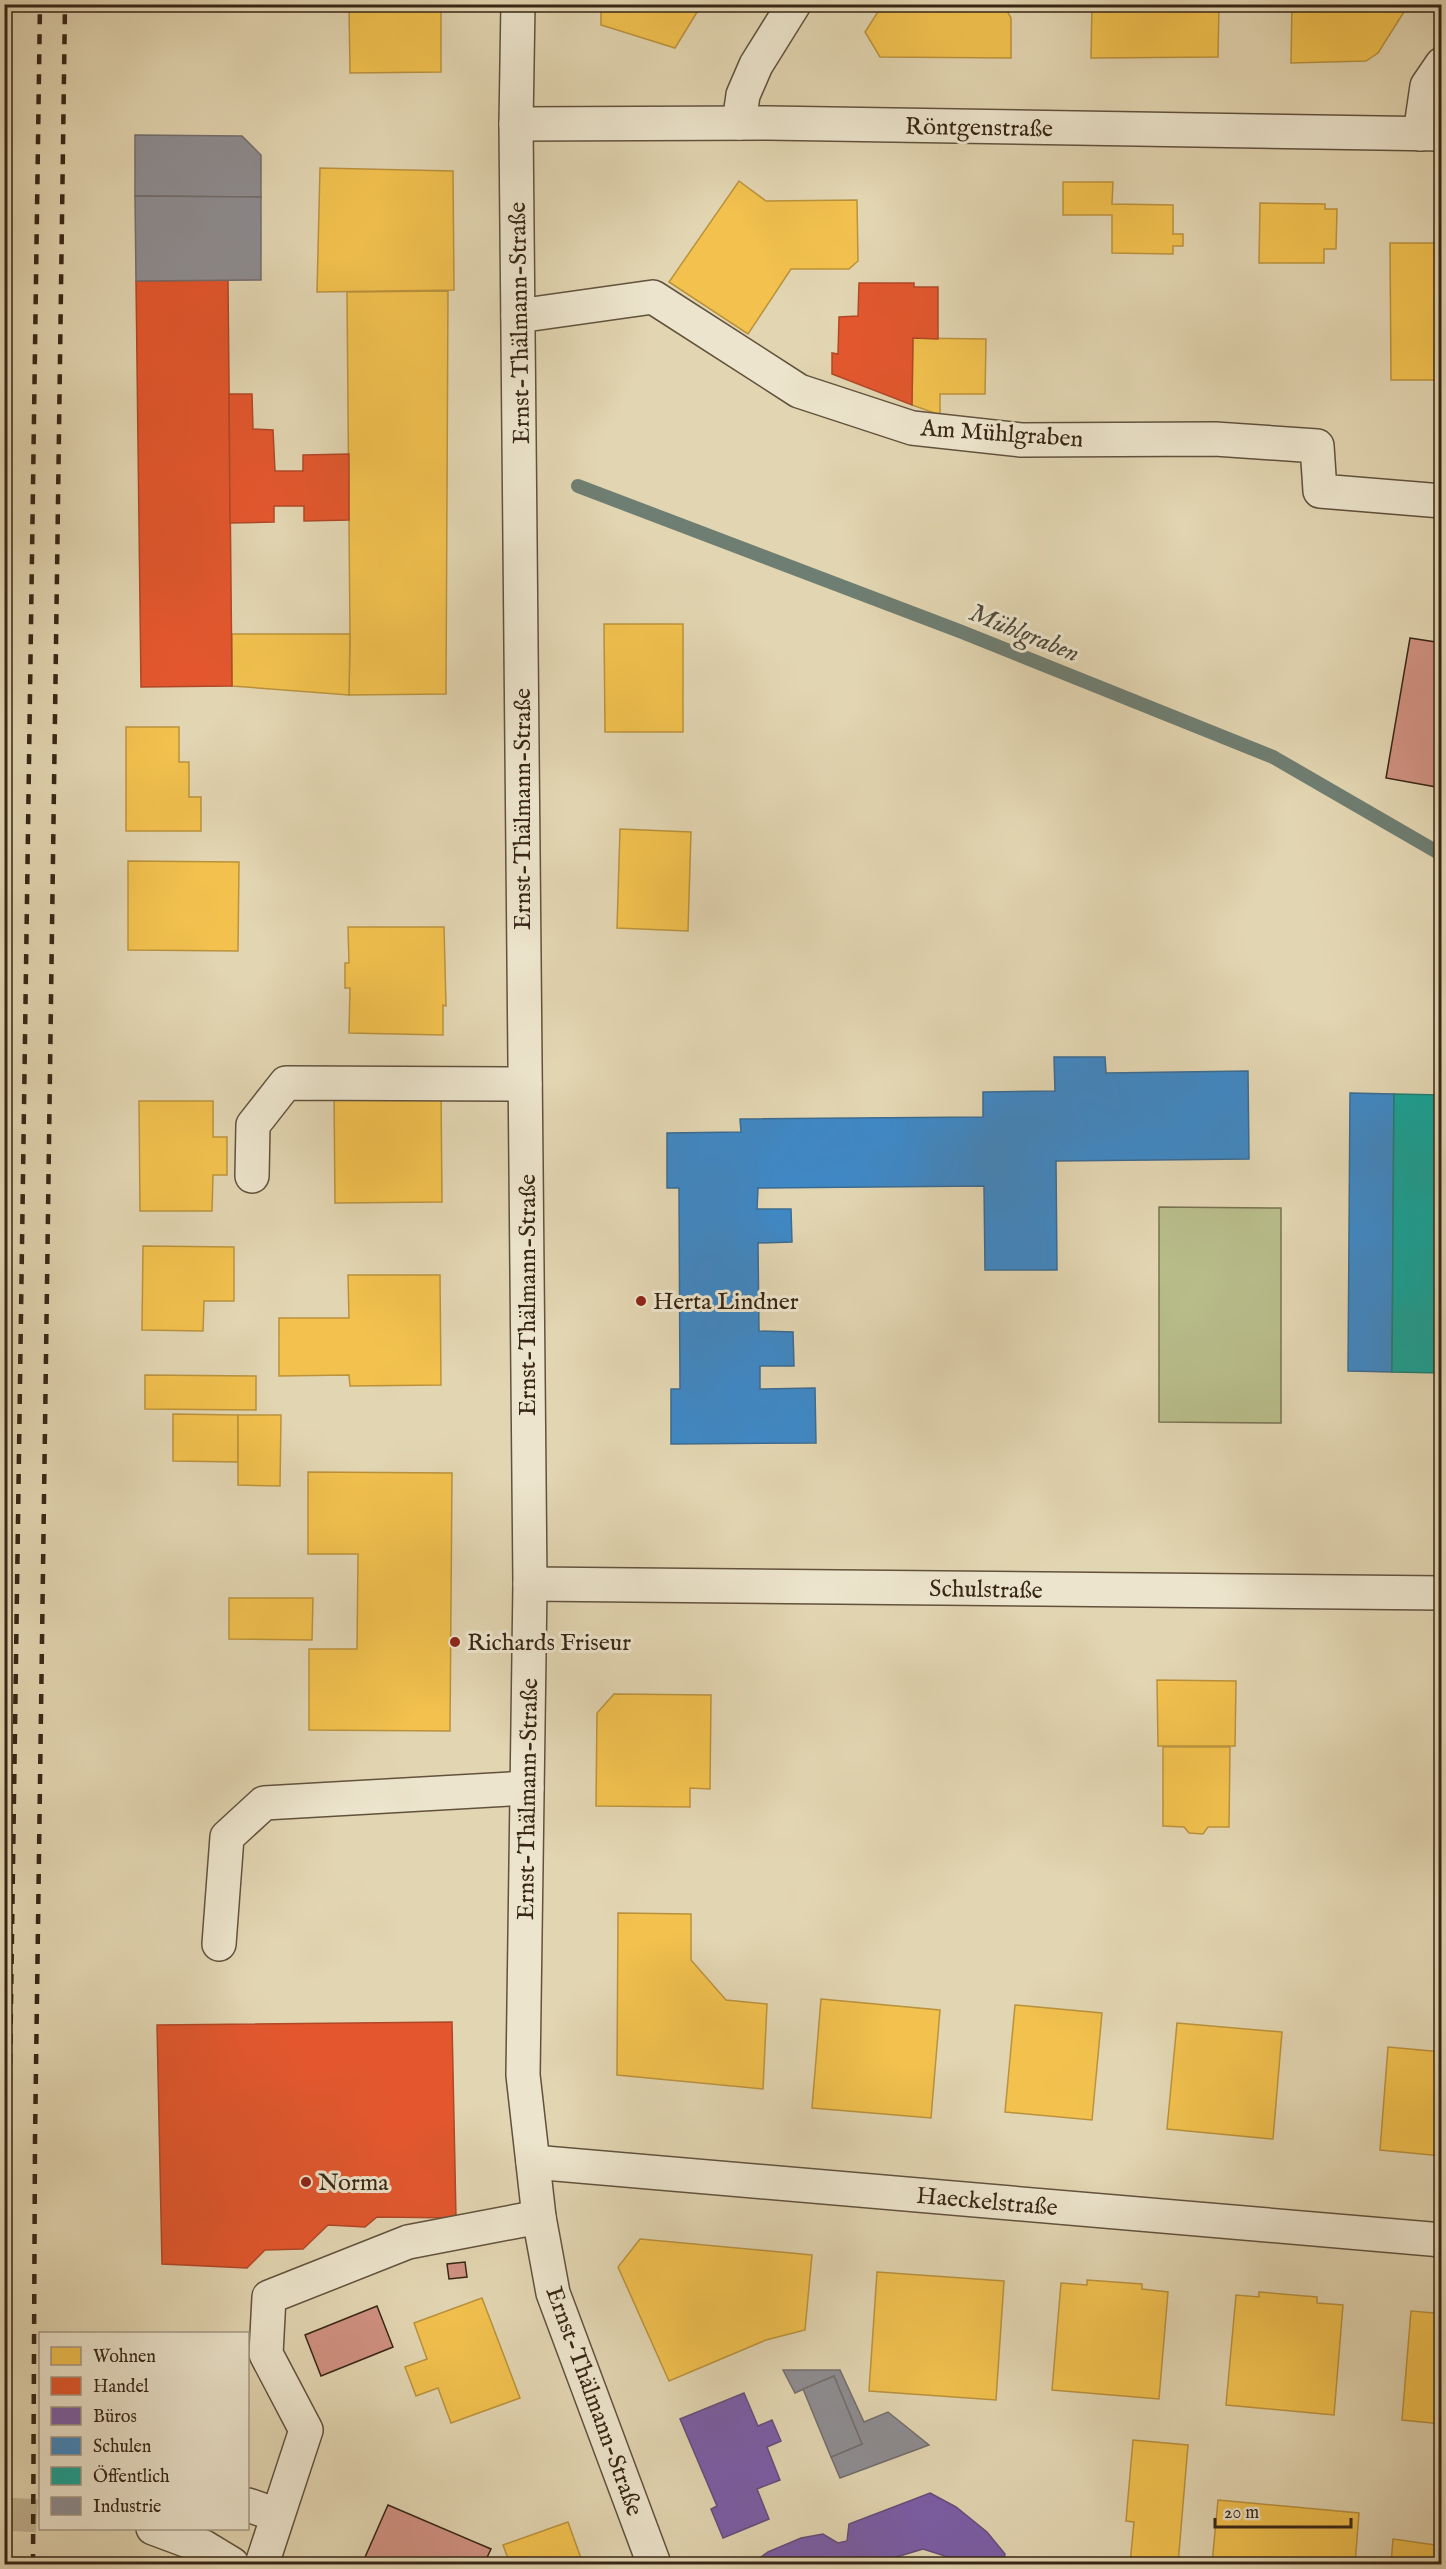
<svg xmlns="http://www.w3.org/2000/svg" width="1446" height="2569" viewBox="0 0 1446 2569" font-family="'IM FELL English',serif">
  <rect width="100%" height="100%" fill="#e2d5b1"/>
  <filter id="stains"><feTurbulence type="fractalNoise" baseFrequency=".00333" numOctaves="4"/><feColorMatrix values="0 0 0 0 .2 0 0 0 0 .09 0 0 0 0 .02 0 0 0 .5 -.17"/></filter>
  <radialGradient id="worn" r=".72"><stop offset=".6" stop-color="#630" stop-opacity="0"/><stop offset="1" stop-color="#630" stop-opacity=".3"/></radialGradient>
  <path fill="#b7bc89" stroke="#777150" stroke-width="1.5" d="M1159 1207 1281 1208V1423L1159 1422Z"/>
  <g fill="#f2c14e" stroke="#ba923d" stroke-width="1.5">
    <path d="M349 4H441V72L350 73Z"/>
    <path d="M601 4H702L675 48 601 25Z"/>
    <path d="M883 4H1003L1011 18V58L880 57 865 32Z"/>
    <path d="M1092 4H1219L1218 57 1091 58Z"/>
    <path d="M1292 4H1409L1378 53 1366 61 1291 63Z"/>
    <path d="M320 168 453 171 454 290 317 292Z"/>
    <path d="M739 181 766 201 857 200 858 261 849 269H791L748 334 669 282Z"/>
    <path d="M1063 182H1113L1112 204 1173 205V234H1183V246H1173V254L1112 253V215H1063Z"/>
    <path d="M1260 203 1325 204V209H1337L1336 249H1324V263H1259Z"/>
    <path d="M1390 243H1442V380H1391Z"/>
    <path d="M448 291 446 694 349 695 350 634 347 292Z"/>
    <path d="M913 338 986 339 985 394H940V415L912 405Z"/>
    <path d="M604 624H683V732H605Z"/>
    <path d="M232 634H350L349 695 232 686Z"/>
    <path d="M126 727H179V762H189V797H201V831H126Z"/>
    <path d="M620 829 691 832 688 931 617 928Z"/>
    <path d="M128 861 239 862 238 951 128 950Z"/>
    <path d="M348 927H444L446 1006 443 1005V1035L349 1033 350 988H345V963H349Z"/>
    <path d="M441 1091 442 1202 335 1203 334 1092Z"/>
    <path d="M139 1101H213V1137H227V1175H213L212 1211H140Z"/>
    <path d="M143 1246 234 1247V1301H204L203 1331 142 1330Z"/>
    <path d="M348 1275H440L441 1385 350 1386 349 1375 279 1376V1318H349Z"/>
    <path d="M145 1375 256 1376V1410L145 1409Z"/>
    <path d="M173 1414 238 1415V1462L173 1461Z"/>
    <path d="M238 1415H281L280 1486 238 1485Z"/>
    <path d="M308 1472 452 1473 450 1731 309 1730V1649H357L358 1554H308Z"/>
    <path d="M229 1598H313L312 1640 229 1639Z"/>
    <path d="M1157 1680 1236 1681 1235 1746H1158Z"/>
    <path d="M614 1694 711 1695 710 1789 690 1788V1807L596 1806 597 1713Z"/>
    <path d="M1163 1747H1230L1229 1827H1208L1203 1834 1189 1833 1184 1827 1163 1826Z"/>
    <path d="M618 1913 691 1914V1960L726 2000 767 2004 763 2089 617 2075Z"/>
    <path d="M821 1999 940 2010 931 2118 812 2108Z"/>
    <path d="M1015 2005 1102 2013 1092 2120 1005 2112Z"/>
    <path d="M1177 2023 1282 2032 1273 2139 1167 2129Z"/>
    <path d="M1388 2047 1442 2052V2156L1380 2150Z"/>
    <path d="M640 2239 812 2255 805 2330 766 2340 669 2381 618 2267Z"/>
    <path d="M877 2272 1004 2281 996 2400 869 2391Z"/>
    <path d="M1087 2280 1142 2284V2289L1168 2292 1159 2399 1052 2390 1061 2283 1087 2285Z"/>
    <path d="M1259 2292 1317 2297V2303L1343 2305 1334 2415 1226 2405 1236 2295 1259 2297Z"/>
    <path d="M482 2298 520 2398 451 2423 438 2388 416 2396 405 2367 427 2359 414 2323Z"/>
    <path d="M1435 2309 1442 2310V2424L1402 2420 1411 2311 1434 2313Z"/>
    <path d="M1133 2440 1188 2445 1178 2564H1130L1134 2522 1126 2521Z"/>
    <path d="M1218 2500 1359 2513 1355 2564H1212Z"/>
    <path d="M568 2522 583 2564H510L503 2545Z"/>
    <path d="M1393 2539 1442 2546V2564H1391Z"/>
  </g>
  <g fill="#e4572e" stroke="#b04827" stroke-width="1.5">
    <path d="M228 280 232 686 141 687 136 281Z"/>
    <path d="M859 283H914V287H938V339L913 338 912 405 832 374V353L838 354 839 317 858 316Z"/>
    <path d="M229 394H252L253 429 273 430 275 471H303V455L349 454V520L304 521V506H274V522L230 523Z"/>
    <path d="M452 2022 456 2218 377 2217 365 2227 328 2225 303 2249 265 2250 247 2268 162 2264 157 2025Z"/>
  </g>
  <g fill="#7b5ea7" stroke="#674d7c" stroke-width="1.5">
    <path d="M744 2393 758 2426 772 2420 781 2441 767 2447 780 2480 757 2489 769 2519 723 2538 711 2509 717 2506 680 2419Z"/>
    <path d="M930 2493 956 2507 987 2532 1005 2554 1003 2564H970L923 2549 893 2558 886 2564H751L768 2552 801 2538 823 2534 838 2543 847 2541 849 2524Z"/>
  </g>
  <g fill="#3f88c5" stroke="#3d6b90" stroke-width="1.5">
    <path d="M1054 1057H1105L1106 1073 1248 1071 1249 1159 1056 1161 1057 1270H985L984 1186 758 1188 757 1209H791L792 1242 758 1243 759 1331 793 1332 794 1366H760V1389L815 1388 816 1443 671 1444V1389H680L679 1188H667V1133L741 1132 740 1119 983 1117V1092L1055 1091Z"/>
    <path d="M1350 1093 1394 1094 1392 1372 1348 1371Z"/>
  </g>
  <path fill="#17a398" stroke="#217e71" stroke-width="1.5" d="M1394 1094 1442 1095V1373L1392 1372Z"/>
  <g fill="#8d8d92" stroke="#736e6d" stroke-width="1.5">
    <path d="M135 135 242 136 261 155V197L135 196Z"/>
    <path d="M135 196 261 197V280L136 281Z"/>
    <path d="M783 2370H840L864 2422 888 2412 929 2445 840 2478 831 2457 862 2444 834 2376 795 2393Z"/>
    <path d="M834 2376 862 2444 831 2457 803 2389Z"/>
  </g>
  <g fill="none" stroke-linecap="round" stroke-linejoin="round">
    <path stroke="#6f7e72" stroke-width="14" d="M578 486 962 632 1273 757 1439 853"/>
  </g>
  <g fill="#d09181" stroke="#372616" stroke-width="1.5">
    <path d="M1410 638 1442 643V788L1386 778Z"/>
    <path d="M465 2262 467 2277 449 2279 447 2264Z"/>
    <path d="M377 2306 393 2347 321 2376 305 2335Z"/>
    <path d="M388 2505 491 2549 484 2564H362Z"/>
  </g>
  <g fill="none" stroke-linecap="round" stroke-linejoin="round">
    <path stroke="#c0b292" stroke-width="33" stroke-dasharray="33 16" stroke-linecap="butt" d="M4 2514 40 2516"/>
    <defs>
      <g id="minor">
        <path d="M518 4 516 124 530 1584 523 2075 539 2217 553 2293 654 2564"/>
        <path d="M739 123 743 95 756 65 794 4"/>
        <path d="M516 124 768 123 1442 134"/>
        <path d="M1420 134 1427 86 1442 64"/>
        <path d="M518 316 653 297 799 391 912 428 1021 440 1215 439 1317 446 1320 491 1442 501"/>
        <path d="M252 1176 253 1125 286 1083 525 1084"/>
        <path d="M530 1584 1442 1593"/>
        <path d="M219 1944 227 1837 264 1803 527 1788"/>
        <path d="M533 2162 1442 2240"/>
        <path d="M248 2505 277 2515"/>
        <path d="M153 2528 204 2547 232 2564"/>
        <path d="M262 2564 306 2430 266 2354 269 2297 408 2242 539 2217"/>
      </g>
    </defs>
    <use href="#minor" stroke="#62523d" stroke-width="36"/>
    <use href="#minor" stroke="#ece4cc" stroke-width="33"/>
    <g stroke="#372616" stroke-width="4.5" stroke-dasharray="10 10" stroke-linecap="butt">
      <path d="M7 2564 9 2142 40 4"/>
      <path d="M33 2564 35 2139 65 4"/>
    </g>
  </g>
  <g fill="#8f2418" stroke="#ece4cc" stroke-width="2">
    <circle cx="641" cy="1301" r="6"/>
    <circle cx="455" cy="1642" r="6"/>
    <circle cx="306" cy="2182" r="6"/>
  </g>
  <g text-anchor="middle" stroke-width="6" stroke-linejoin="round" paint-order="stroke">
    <g font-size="24" fill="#372616" stroke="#ece4cc">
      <text transform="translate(979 127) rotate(1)" y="8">Röntgenstraße</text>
      <text transform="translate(519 323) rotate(-91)" y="8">Ernst-Thälmann-Straße</text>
      <text transform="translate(1002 433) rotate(4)" y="8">Am Mühlgraben</text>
      <text transform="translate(522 809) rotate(-90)" y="8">Ernst-Thälmann-Straße</text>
      <text transform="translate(527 1295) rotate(-90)" y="8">Ernst-Thälmann-Straße</text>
      <text transform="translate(986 1589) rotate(1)" y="8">Schulstraße</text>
      <text transform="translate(527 1799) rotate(-89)" y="8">Ernst-Thälmann-Straße</text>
      <text transform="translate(987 2201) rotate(5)" y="8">Haeckelstraße</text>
      <text transform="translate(595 2401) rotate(70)" y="8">Ernst-Thälmann-Straße</text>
    </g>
    <g font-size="24" fill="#372616" stroke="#ece4cc" text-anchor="start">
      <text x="653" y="1309">Herta Lindner</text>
      <text x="467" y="1650">Richards Friseur</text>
      <text x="318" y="2190">Norma</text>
    </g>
    <g font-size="26" font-style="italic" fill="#4e4a3c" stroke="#ece4cc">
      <text transform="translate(1025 632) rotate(22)" y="9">Mühlgraben</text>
    </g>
  </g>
  <rect width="1446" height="2569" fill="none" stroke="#e2d5b1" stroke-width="24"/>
  <rect x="6" y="6" width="1434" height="2557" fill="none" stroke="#372616" stroke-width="3"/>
  <rect x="12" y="12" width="1422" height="2545" fill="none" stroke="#372616" stroke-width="1.5"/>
  <rect x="39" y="2332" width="210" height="198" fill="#ece4cc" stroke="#a49883" stroke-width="1.5"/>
  <rect x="51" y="2347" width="30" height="18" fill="#f2c14e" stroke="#a49883" stroke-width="1.5"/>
  <text x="93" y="2362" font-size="18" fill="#372616">Wohnen</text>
  <rect x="51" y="2377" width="30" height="18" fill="#e4572e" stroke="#a49883" stroke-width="1.5"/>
  <text x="93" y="2392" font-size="18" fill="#372616">Handel</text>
  <rect x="51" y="2407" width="30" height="18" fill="#7b5ea7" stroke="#a49883" stroke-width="1.5"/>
  <text x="93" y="2422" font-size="18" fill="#372616">Büros</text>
  <rect x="51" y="2437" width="30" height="18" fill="#3f88c5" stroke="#a49883" stroke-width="1.5"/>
  <text x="93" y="2452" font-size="18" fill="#372616">Schulen</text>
  <rect x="51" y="2467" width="30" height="18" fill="#17a398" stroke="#a49883" stroke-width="1.5"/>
  <text x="93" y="2482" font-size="18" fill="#372616">Öffentlich</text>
  <rect x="51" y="2497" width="30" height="18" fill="#8d8d92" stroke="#a49883" stroke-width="1.5"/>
  <text x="93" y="2512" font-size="18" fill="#372616">Industrie</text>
  <path d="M1215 2518v9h136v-9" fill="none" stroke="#372616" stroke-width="3"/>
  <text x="1224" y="2518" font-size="18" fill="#372616" stroke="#ece4cc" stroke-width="4.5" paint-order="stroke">20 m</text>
  <rect width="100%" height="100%" filter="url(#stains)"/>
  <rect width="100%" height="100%" fill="url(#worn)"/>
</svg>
